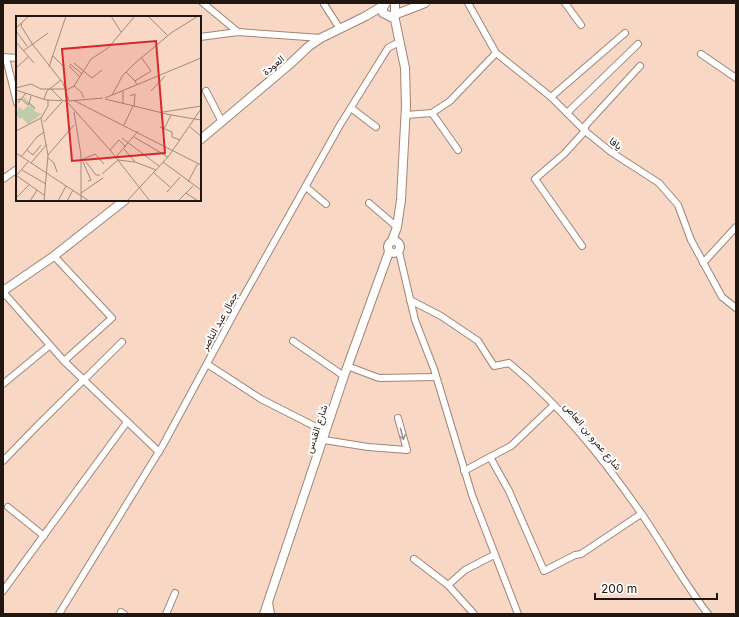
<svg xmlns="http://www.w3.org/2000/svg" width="739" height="617" font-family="Inter,Vazirmatn,sans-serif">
<rect width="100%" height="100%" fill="#f8d7c5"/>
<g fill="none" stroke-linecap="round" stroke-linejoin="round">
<!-- minor casing -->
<g stroke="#a28474" stroke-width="8">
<g id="minor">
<path d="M203,3L238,32"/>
<path d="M468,3L496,53L551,97L585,131L611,152L659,183L678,205L691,240L722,297L736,308"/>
<path d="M565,3L581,25"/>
<path d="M324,4L340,29"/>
<path d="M200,37L238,32L321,38"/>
<path d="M701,54L736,78"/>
<path d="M3,57L17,58"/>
<path d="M6,58L17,103"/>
<path d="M206,91L222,122"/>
<path d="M551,97L625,33"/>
<path d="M351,108L376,127"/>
<path d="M432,113L458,150"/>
<path d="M567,113L638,44"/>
<path d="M406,115L432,113L450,101L496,53"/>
<path d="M3,179L17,169"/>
<path d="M306,187L326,204"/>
<path d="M369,203L397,227"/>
<path d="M582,246L535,179L564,154L585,131V126L640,66"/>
<path d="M399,252L415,320L434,369L472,495L518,614"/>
<path d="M54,256L112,318L64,361"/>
<path d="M703,263L736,227"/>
<path d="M3,292L64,361L159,452"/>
<path d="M410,300L441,316L478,341L494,366L509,363C561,406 602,457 641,513C664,546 683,582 708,614"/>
<path d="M293,341L344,376"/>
<path d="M207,364L261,399L326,432"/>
<path d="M347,366L379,378L436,377"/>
<path d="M3,384L49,346"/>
<path d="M324,440L368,447L407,450L398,418"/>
<path d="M490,457L511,446L554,405"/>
<path d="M3,461L39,424L122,342"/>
<path d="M464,471L490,457L509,491L544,571L575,555L581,554L641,514"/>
<path d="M8,507L44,536"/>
<path d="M414,559L448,585L474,614"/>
<path d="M448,585L465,570L494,555"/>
<path d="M3,591L127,422"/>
<path d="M269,602L271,614"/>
<path d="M121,612L124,614"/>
<path d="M59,614L163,445L237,308L340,125L388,48L399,42"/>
<path d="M166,614L175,593"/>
</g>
</g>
<!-- major casing -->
<g stroke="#a28474" stroke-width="10">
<g id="major">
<path d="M386,3L383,7V13L391,17L395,13V3"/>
<path d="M200,140L290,64L309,46L321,38L366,16L384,5"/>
<circle cx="394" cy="247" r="6"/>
<path d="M392,241L397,227L401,200L406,106L405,68L394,15L425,3"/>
<path d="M3,291L54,256L125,200"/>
<path d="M264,614L344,376L389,252"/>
</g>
</g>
<!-- minor -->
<use href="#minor" stroke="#fff" stroke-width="6"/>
<!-- major -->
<use href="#major" stroke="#fff" stroke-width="8"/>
</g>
<!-- one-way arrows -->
<defs><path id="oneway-shaft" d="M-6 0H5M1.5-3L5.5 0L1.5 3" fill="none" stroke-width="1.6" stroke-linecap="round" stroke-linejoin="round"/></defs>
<use stroke="#9b9693" href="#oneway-shaft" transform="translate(402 434) rotate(75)"/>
<g text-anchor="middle" stroke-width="4" stroke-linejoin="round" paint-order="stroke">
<!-- street labels -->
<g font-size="10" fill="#211610" stroke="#fff">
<text transform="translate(273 65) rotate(-40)" y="4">العودة</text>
<text transform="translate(616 143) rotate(37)" y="4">يافا</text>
<text transform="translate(219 321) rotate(-61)" y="4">جمال عبد الناصر</text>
<text transform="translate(316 429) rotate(-72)" y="4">شارع القدس</text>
<text transform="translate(593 436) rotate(50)" y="4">شارع عمرو بن العاص</text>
</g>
</g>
<!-- overview -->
<g transform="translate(16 16)">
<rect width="185" height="185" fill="#f8d7c5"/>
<path d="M8,81L19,92L18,95L26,98L12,108L6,102L3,103L0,98L3,91L7,94L13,89L6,83Z" fill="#c0ccac"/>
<path fill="none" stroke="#a28a7d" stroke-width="1" d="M95,0L105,16M132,0L151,19M6,7L5,10L17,29L47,67L53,85L87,82M0,12L13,0M0,15L11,30M0,26L18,47M7,35L32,17M37,40L48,51M58,47L76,62L86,54M54,48L66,58M53,50L64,61M33,51L50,0M0,52L12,41M110,56L119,65M121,69L119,65L135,55L125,41M58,70L65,76L68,82M0,72L15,68L25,73H35L47,85M35,73H48M0,74L30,84L52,85M49,75L58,70L75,43L92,32L119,0M135,75L149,60M96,79L107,59L118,48L155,17L182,0M15,80L13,87L19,92M114,80L119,78L118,91M89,82L185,42M28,83L31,75L45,64M89,83L155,99L185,104M0,84L5,83L10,77M57,84L185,149M2,87L5,83L12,89L13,87M52,87L94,134L134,185M107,88V74M58,96L65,139V185M147,96L185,90M25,102L32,139L28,185M28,106L46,86M108,109L117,90M144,111L156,116V121L164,124M174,111L185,120M148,113L155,99M0,115L25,102L32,90V84M118,121L152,141M106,122L143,150M108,133L119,146M11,134L17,139L25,129M94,134L103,124L110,131M0,137L73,185M32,139L58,109M5,141L21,121L28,116M100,141L122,115M32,142L38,147L41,156M65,144L79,138L88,148M67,146L75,164L72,165M70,146L80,159H84M147,146L185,174M15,147L31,128M6,154L30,168M138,157L154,171M86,158L102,144L119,146L140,154M0,160L12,146M1,160L28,179M172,166L182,147M151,176L164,161M65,177L87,162M170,177L182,185M0,182L13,169M14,185L21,174M42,185L50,170M51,185L57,174M111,185L152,141L185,93M162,185L177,170"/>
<path fill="#d62828" fill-opacity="0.15" stroke="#d62828" stroke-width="2" d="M140,25L149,137L56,145L46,33Z"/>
<rect width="185" height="185" fill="none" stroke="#211610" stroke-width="2"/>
</g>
<!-- border -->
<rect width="739" height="617" fill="none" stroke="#211610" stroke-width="8"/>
<!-- scale -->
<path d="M595 593v6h122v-6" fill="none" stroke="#211610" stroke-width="2"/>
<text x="601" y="593" font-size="12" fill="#211610" stroke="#ffffff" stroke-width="3" paint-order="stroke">200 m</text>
</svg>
